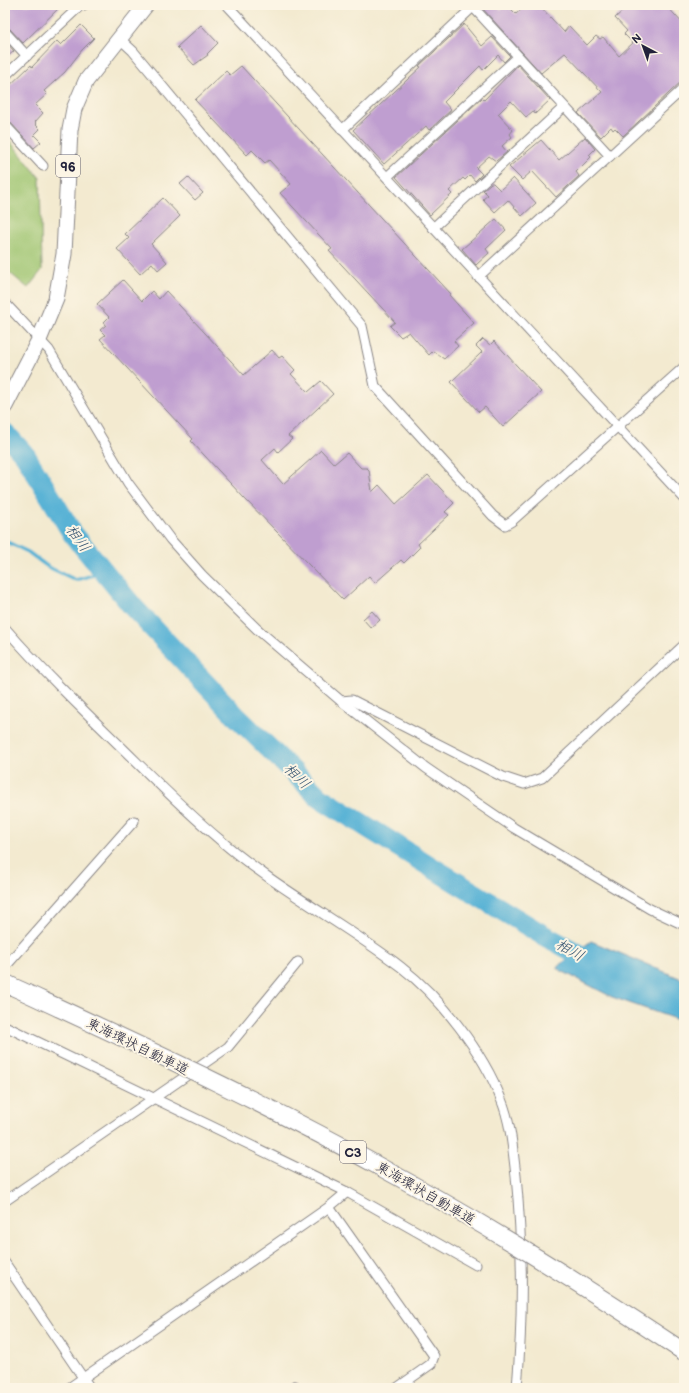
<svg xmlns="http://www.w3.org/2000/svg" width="689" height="1393" font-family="'Balsamiq Sans','Klee One',sans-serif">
<rect width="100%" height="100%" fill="#fcf5e5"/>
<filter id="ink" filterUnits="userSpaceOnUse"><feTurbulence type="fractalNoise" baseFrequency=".025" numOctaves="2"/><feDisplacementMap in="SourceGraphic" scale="8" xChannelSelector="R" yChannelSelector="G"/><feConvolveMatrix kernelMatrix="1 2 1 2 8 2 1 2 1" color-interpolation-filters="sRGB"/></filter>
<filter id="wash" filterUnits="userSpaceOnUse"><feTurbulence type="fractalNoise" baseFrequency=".012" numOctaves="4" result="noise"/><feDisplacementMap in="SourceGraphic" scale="16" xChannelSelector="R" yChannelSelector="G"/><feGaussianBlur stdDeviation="0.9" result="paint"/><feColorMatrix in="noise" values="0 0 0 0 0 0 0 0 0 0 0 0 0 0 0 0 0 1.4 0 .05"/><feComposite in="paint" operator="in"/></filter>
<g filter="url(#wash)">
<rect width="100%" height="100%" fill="#f3ead0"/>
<!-- green -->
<path fill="#9ec46f" stroke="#607355" d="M9,140L40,178L42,270L28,288L5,269V144Z"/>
<!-- water -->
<path fill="#58b2d5" stroke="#3d6a88" d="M591,941L684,980V1022L612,997L556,968Z"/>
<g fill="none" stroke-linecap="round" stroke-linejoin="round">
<!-- stream -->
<path stroke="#58b2d5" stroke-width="3.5" d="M5,541L28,552L48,567L76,580L104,572"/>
<!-- river -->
<path stroke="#58b2d5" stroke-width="21" d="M5,433L25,455L73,534L133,607L236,716L319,797L436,870L543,935L601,966"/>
</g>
<g id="blocks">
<!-- building -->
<g fill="#bf9ed0">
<path d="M9,5H62L23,43L9,28L5,26V9Z"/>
<path d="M486,5H497L501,10L507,5L516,14L526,5H539L564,32L569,26L587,45L596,36L600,39L603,37L619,56L633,43L624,34L627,31L615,18L629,5L632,8L634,5H666L684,25V79L623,136L615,128L613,130L611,127L601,137L578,113L602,92L565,53L541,73L482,8Z"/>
<path d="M464,24L482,46L492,37L510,56L504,62L498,55L483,70L480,66L444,102L451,110L429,130L426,126L384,164L353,130L421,67L419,66Z"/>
<path d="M81,25L94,38L82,50L65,72L44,91L47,94L35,105L43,113L35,122L36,123L35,124L40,129L34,135L41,142L34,148L9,121L5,119V90L31,65L32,67L57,41L61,45Z"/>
<path d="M201,25L218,43L207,54L208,55L194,65L177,47Z"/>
<path d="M7,43L14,51L5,59V44Z"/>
<path d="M518,65L550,100L535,114L533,111L526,117L511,101L498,114L513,130L510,134L512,137L502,146L507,152L496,161L489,156L476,168L482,174L475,181L470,175L465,180L463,178L449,191L452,194L430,215L396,177L482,98L484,100Z"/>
<path d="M241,66L451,294L449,295L474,323L454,341L458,346L444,359L433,351L429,355L409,332L401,337L390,326L395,322L329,251L332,249L280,193L291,184L269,160L265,163L252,150L247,155L195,100L226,71L230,75Z"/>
<path d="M585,137L595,149L589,155L591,157L576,172L579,176L556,197L532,171L522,180L509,167L541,140L559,160Z"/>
<path d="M188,177L203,193L195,200L180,184Z"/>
<path d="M513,178L536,203L522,216L508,200L495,212L483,199L488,195L483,190L491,183H493L500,190Z"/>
<path d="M163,198L180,216L151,244L167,262L158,270L152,263L140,274L117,249L129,238L125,234Z"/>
<path d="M496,219L506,230L486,249L489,253L476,265L462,249Z"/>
<path d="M123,280L142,301L152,291L159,299L166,291L244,375L272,350L279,358L282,356L295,370L291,374L308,392L321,381L333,394L288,436L292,439L278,452L275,448L262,460L283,484L321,450L334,464L347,453L361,468H367L369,470L372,492L379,485L396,504L428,475L454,503L445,512L449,515L418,544L420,547L404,563L401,560L375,583L369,576L343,600L244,498L191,441L193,439L100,339L105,335L100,330L106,325L104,322L109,317L97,304Z"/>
<path d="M483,339L490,345L494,341L541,392L503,427L485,407L479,412L451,382L482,352L476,346Z"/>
<path d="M372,611L380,620L371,628L363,619Z"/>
</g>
</g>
</g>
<g filter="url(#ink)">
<use href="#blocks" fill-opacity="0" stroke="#8a8686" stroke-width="1"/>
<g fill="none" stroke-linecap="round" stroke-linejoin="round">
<!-- street casing -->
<g stroke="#8a8686" stroke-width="11">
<g id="street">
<path d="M227,5L684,498"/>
<path d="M473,7L610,156"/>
<path d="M5,32L27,56"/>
<path d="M119,38L133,51L362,326L375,386L493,516L505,525L512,521L684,367"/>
<path d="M5,76L80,6L84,5"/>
<path d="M5,125L43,166"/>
<path d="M342,130L475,5"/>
<path d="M387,177L518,57"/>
<path d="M433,228L564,107"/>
<path d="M478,277L684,88"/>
<path d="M5,303L49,350L128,483L170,539L202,575L257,629L341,701L426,768L514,828L650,909L684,925"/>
<path d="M5,628C40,668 77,704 115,741C149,774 183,809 219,839C275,888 342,922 401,967C441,998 483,1052 501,1099C511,1123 513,1151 516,1176C523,1247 523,1318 517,1388"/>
<path d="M341,701L352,700L503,777L524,784L542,778L684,645"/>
<path d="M5,967L134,821"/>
<path d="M5,1026L347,1192L476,1265"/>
<path d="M5,1201L228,1047L298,962"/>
<path d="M329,1207L434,1356L431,1364L397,1388"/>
<path d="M5,1263L90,1388"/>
<path d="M69,1388L329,1207L347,1192"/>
<path d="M292,1388L295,1386L297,1388"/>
</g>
</g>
<!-- primary casing -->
<g stroke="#8a8686" stroke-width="17">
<path id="primary" d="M5,406L39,340L56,299L64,254L70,130L74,109L86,81L146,5"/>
</g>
<!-- street -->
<use href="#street" stroke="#fff" stroke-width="9"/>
<!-- primary -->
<use href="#primary" stroke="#fff" stroke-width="15"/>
<!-- highway-bridge casing -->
<g stroke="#8a8686" stroke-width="19" stroke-linecap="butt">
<path id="highway-bridge" d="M5,983C132,1042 260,1100 382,1168C486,1224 586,1287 684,1352"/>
</g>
<!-- highway-bridge -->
<use href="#highway-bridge" stroke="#fff" stroke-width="17"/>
</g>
</g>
<g text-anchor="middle" stroke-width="4" stroke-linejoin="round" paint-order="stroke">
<!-- shield labels -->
<g fill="#fcf5e5" stroke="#63616e" stroke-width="1">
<rect x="56" y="155" width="24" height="22" rx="3"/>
<rect x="340" y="1141" width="26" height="22" rx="3"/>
</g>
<g font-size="13" font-weight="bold" fill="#22223b">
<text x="68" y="171">96</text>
<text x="353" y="1157">C3</text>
</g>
<!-- street labels -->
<g font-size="14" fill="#22223b" stroke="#fcf5e5">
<text transform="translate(138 1046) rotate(26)" y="5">東海環状自動車道</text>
<text transform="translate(426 1193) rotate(30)" y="5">東海環状自動車道</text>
</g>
<!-- water labels -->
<g font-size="15" font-style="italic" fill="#355471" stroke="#fcf5e5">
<text transform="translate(78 538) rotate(54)" y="5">相川</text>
<text transform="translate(297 776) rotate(44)" y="5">相川</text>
<text transform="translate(570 950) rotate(29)" y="5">相川</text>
</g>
</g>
<!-- margin -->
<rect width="689" height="1393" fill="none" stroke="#fcf5e5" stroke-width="20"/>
<!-- north arrow -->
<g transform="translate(643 46) rotate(319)" stroke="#fcf5e5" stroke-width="3" paint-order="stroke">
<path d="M0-3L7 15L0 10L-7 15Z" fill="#22223b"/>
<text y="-6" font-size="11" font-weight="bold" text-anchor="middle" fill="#22223b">N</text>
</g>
</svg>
